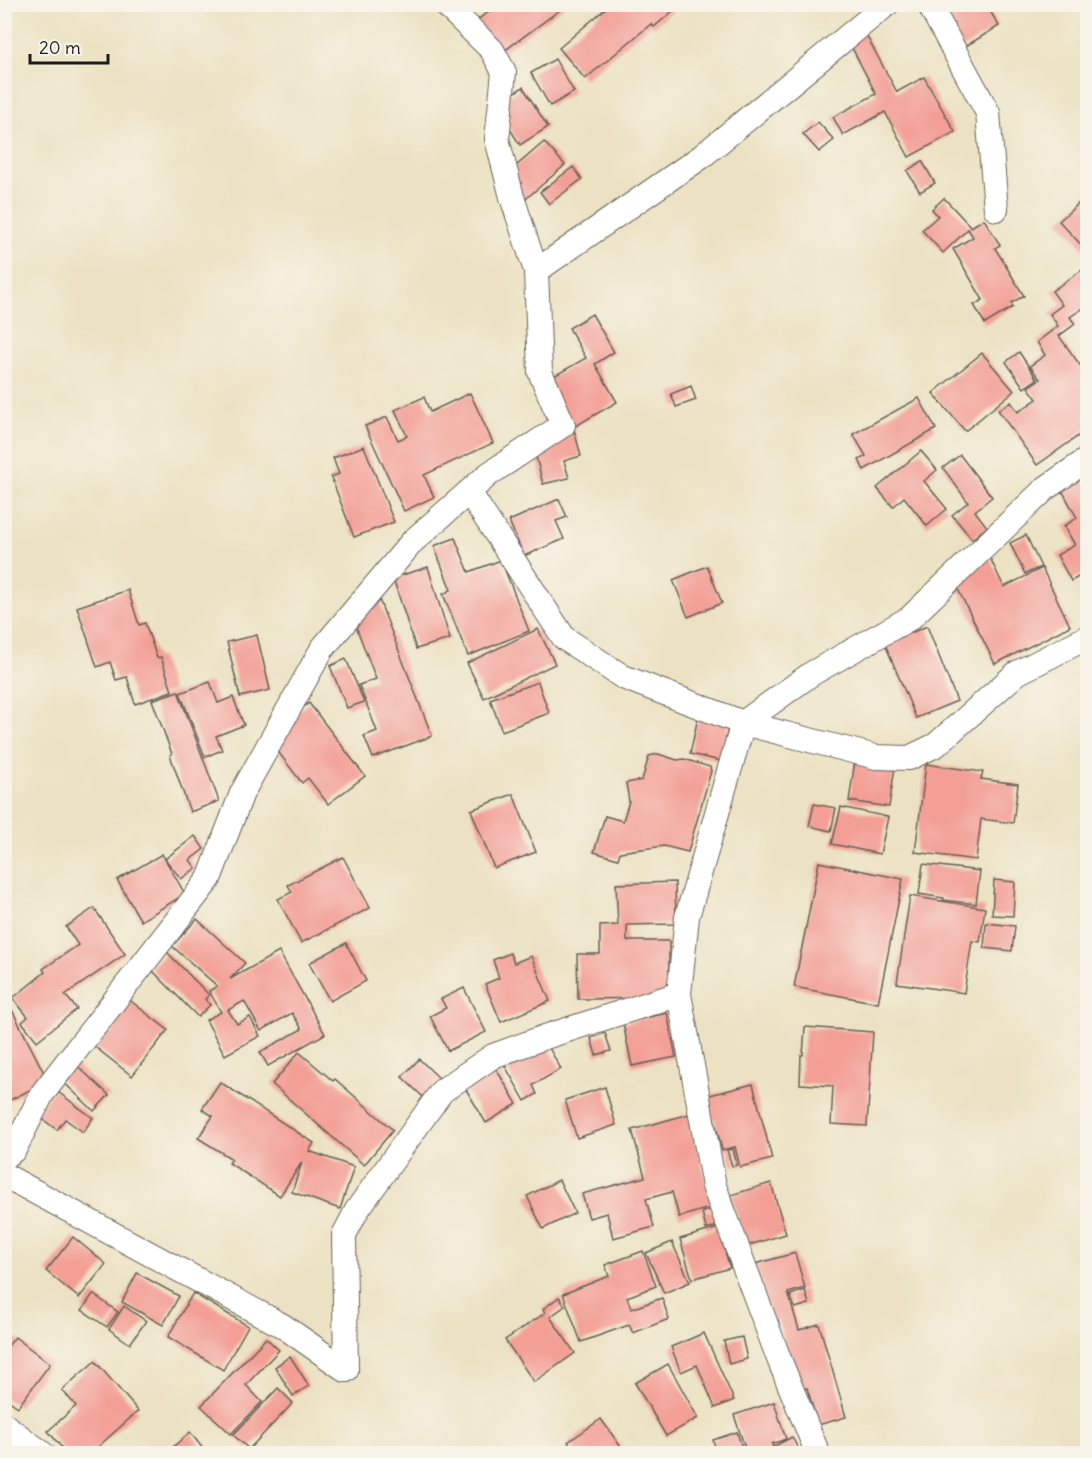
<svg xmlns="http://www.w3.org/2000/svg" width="1092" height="1458" font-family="Delius,sans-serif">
<rect width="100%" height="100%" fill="#f7f3e8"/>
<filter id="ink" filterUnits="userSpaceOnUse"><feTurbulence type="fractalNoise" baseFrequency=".0167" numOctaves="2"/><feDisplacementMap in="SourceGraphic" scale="12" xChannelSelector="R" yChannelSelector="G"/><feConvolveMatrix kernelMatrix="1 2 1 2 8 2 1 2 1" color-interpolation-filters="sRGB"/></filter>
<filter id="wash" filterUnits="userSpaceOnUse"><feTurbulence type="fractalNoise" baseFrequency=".008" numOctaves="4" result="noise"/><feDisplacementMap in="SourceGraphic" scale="24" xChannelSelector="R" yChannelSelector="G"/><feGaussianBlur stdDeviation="1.35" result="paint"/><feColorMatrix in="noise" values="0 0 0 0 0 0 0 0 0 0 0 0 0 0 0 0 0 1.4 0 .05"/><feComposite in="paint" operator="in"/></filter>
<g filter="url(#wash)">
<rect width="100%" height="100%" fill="#ece2c3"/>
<g id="blocks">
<!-- building -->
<g fill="#f39f95">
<path d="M499,4H568L500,54L476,21Z"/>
<path d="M611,4H681L654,27L651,24L585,79L559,48Z"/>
<path d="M926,4H986L999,26L961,49Z"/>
<path d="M865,33L897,92L924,77L955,132L909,157L885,112L843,135L833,117L876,94L849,42Z"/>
<path d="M555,59L574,92L550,106L531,73Z"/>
<path d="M523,87L548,127L520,145L495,105Z"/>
<path d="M818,122L834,140L819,152L803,134Z"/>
<path d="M544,142L565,165L521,203L501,179Z"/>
<path d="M922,161L935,183L920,192L907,171Z"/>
<path d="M573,167L582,179L549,204L540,192Z"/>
<path d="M1088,195V252L1059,221Z"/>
<path d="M944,198L971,227L984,219L1000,245L995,248L1024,296L1011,303L1013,307L985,324L974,305L983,300L953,249L973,237L968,229L943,253L922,230L938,216L932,209Z"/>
<path d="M1088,266V305L1070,317L1075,324L1059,336L1088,376V429L1037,465L998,410L1011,402L1018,412L1037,399L1028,387L1040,379L1030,366L1045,355L1037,342L1058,326L1050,314L1062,305L1052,291Z"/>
<path d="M592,314L614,352L595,364L617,402L574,427L547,380L586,358L569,328Z"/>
<path d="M1019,352L1037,379L1024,388L1006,362Z"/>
<path d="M982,353L1014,391L965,431L933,393Z"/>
<path d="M691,386L696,400L676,407L671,394Z"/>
<path d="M470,393L493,443L424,475L434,497L404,511L365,426L387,417L398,440L407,436L395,410L424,397L430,412Z"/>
<path d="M919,398L936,429L864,470L859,460L866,456L853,434Z"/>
<path d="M573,426L581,456L564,461L569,478L543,484L531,437Z"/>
<path d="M364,446L394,522L354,537L331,477L339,474L333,458Z"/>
<path d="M921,451L937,470L924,481L947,509L927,526L904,497L893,507L877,488Z"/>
<path d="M960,455L992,497L975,511L987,527L972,539L952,515L968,502L943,468Z"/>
<path d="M1077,468L1088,488V586L1082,575L1071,581L1057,555L1075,545L1064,526L1077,518L1056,479Z"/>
<path d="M559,499L567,517L556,521L564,539L524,556L509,521Z"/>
<path d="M1026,535L1041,567L1025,574L1010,543Z"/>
<path d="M455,538L469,572L501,560L529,631L468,656L443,594L451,590L434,546Z"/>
<path d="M990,558L1004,587L1042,568L1070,626L995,664L952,577Z"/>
<path d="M707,566L722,603L688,617L673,580Z"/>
<path d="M428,567L450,639L416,649L393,578Z"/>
<path d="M128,590L139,625L145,623L157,658L161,657L172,691L135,704L127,677L116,680L110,662L97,667L77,607Z"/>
<path d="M378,597L432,736L373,758L364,736L377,731L359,685L376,679L349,608Z"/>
<path d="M927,626L957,701L916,718L885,644Z"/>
<path d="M538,629L555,664L484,698L467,663Z"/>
<path d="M257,635L270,690L240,697L227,642Z"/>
<path d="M346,659L364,702L347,708L330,666Z"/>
<path d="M210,682L218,703L233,697L244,725L216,736L222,750L205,757L180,693Z"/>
<path d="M538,682L549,713L502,731L490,699Z"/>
<path d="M178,691L219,801L190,812L170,755L172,754L152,700Z"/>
<path d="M309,703L365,776L328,804L308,778L302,783L266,736Z"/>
<path d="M699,713L730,719L721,761L690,754Z"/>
<path d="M658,754L677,760L684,759L710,767L711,771L688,852L664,846L620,852L618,859L594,852L605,816L623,821L629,801L626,783L642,780L649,756Z"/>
<path d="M855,761L895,767L889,807L849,801Z"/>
<path d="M926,764L983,772L981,779L1018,784L1013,823L981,819L976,860L915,852Z"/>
<path d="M513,794L536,852L494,868L471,810Z"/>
<path d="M814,804L836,808L831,831L809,826Z"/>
<path d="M841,807L888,817L880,854L832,844Z"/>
<path d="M195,836L204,849L190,860L196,868L181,879L165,859Z"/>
<path d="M162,854L185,894L141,921L117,880Z"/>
<path d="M343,857L370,908L301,943L278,899L292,892L288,885Z"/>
<path d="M819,862L903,879L878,1003L794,987Z"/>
<path d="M923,864L980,871L976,904L943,900L944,898L919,894Z"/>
<path d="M994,880L1015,882L1013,916L992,915Z"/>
<path d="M675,882L676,924L627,925V941H669V998L578,999L577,954H600V926L618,925L616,884Z"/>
<path d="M910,896L985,908L980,942L972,941L964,993L897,983Z"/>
<path d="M94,908L125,954L65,995L77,1009L37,1041L22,1022L28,1017L13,998L45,972L43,969L78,945L66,927Z"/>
<path d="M197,919L245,963L230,979L279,952L325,1034L268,1066L260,1052L302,1029L292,1013L261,1031L244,1001L228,1010L237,1024L250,1017L260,1036L225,1055L206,1020L221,1012L209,991L217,986L172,946Z"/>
<path d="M986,923L1015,926L1012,951L984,948Z"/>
<path d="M346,943L366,981L330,1001L309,963Z"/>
<path d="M167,952L209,995L205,999L210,1005L198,1017L150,968Z"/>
<path d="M510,953L514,963L531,956L550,1001L501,1022L485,984L499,978L493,960Z"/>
<path d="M464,988L486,1032L448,1051L430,1016L446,1008L441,999Z"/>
<path d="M118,991L168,1030L132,1076L90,1043Z"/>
<path d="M7,1000L48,1081L4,1103V1001Z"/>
<path d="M667,1013L676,1057L632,1066L623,1023Z"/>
<path d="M805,1027L873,1032L867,1126L831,1124L833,1086L800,1084L801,1055H803Z"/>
<path d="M605,1033L611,1051L596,1055L591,1038Z"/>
<path d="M541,1034L561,1069L533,1085L537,1094L525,1101L500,1057Z"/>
<path d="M299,1052L333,1081L335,1079L393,1130L364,1165L272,1084Z"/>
<path d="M419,1059L440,1079L423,1097L402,1077Z"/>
<path d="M71,1060L109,1095L94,1111L57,1076Z"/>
<path d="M492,1062L517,1104L486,1123L461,1081Z"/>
<path d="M220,1082L314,1143L309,1151L354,1167L340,1209L292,1192L302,1162L280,1196L229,1163L232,1159L198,1138L213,1116L202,1109Z"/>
<path d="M753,1084L772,1159L740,1167L735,1147L722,1150L714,1118L712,1119L706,1096Z"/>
<path d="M605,1087L616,1125L577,1138L565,1100Z"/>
<path d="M54,1089L93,1118L83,1132L65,1119L57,1130L36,1114Z"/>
<path d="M689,1114L713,1207L679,1217L672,1192L646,1199L654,1227L613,1238L607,1213L589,1218L582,1194L645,1177L632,1130Z"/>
<path d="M733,1149L737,1165L732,1166L727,1150Z"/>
<path d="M559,1180L575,1213L543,1229L527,1196Z"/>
<path d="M771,1183L786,1234L746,1246L731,1195Z"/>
<path d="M731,1205L735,1222L706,1229L702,1212Z"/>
<path d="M718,1228L730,1268L692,1279L680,1239Z"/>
<path d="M73,1237L106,1264L79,1298L46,1271Z"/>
<path d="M672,1242L690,1282L664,1293L646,1253Z"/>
<path d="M643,1251L656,1286L627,1297L631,1309L662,1298L669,1319L633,1333L629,1325L581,1342L563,1294L609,1276L605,1265Z"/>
<path d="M795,1253L805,1288L788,1293L799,1330L819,1324L846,1417L818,1425L807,1388L791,1392L784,1342L778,1320L772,1321L755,1264Z"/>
<path d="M137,1273L179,1296L163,1325L122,1302Z"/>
<path d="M805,1290L809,1304L795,1308L790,1295Z"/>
<path d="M193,1293L248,1326L223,1370L168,1337Z"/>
<path d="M93,1294L118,1312L107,1327L82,1310Z"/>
<path d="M559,1297L565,1306L550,1317L575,1353L534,1382L505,1340L545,1313L543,1309Z"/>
<path d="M124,1306L146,1321L130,1344L109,1329Z"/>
<path d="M704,1333L734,1400L715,1408L697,1365L681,1372L671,1347Z"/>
<path d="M15,1337L50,1364L18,1407L4,1397V1351Z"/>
<path d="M742,1337L747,1359L729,1364L724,1341Z"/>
<path d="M266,1338L279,1350L246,1385L262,1402L231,1434L201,1406Z"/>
<path d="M290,1356L309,1386L293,1396L275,1367Z"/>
<path d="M95,1361L138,1411L90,1454H67L48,1431L76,1406L62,1390Z"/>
<path d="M668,1364L698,1418L666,1436L635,1383Z"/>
<path d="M278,1388L293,1403L249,1449L233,1435Z"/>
<path d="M774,1402L786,1439L772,1444L773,1447L792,1437L801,1454H776L774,1450L775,1454H747L734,1415Z"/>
<path d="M601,1419L626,1454H576L568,1442Z"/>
<path d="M190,1432L207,1454H165Z"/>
<path d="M737,1432L744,1454H717L713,1440Z"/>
<path d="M4,1438L25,1454H4Z"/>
</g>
</g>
</g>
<g filter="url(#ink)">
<use href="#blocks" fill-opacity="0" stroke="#656156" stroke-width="1.5"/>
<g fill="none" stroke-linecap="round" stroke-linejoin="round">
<!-- street casing -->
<g stroke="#656156" stroke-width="26">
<g id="street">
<path d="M929,4L988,113L996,209"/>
<path d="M536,271L701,157L887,4"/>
<path d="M469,492L564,638L623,677L743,723L687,917L679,994L714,1186L779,1359L818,1454"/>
<path d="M743,723L811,674L910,618L1046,488L1088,459"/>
<path d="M743,723L876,757L909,758L936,745L1017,673L1088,637"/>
<path d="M4,1157L14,1150L42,1094L209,879L242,793L322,649L413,541L489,474L563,425L540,372L536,271L512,197L497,139L504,72L492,50L445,4"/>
<path d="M4,1175L283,1326L346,1370"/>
<path d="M346,1370L344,1235L357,1210L442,1091L493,1056L545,1037L679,994"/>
<path d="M4,1425L43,1454"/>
</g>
</g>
<!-- street -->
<use href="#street" stroke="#fff" stroke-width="24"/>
</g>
</g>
<!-- margin -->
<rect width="1092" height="1458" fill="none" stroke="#f7f3e8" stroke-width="24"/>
<!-- scale -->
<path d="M30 54v9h78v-9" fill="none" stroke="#1c1c1c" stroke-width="3"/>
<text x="39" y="54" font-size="18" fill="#1c1c1c" stroke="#f7f3e8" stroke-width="4.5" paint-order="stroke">20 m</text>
</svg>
